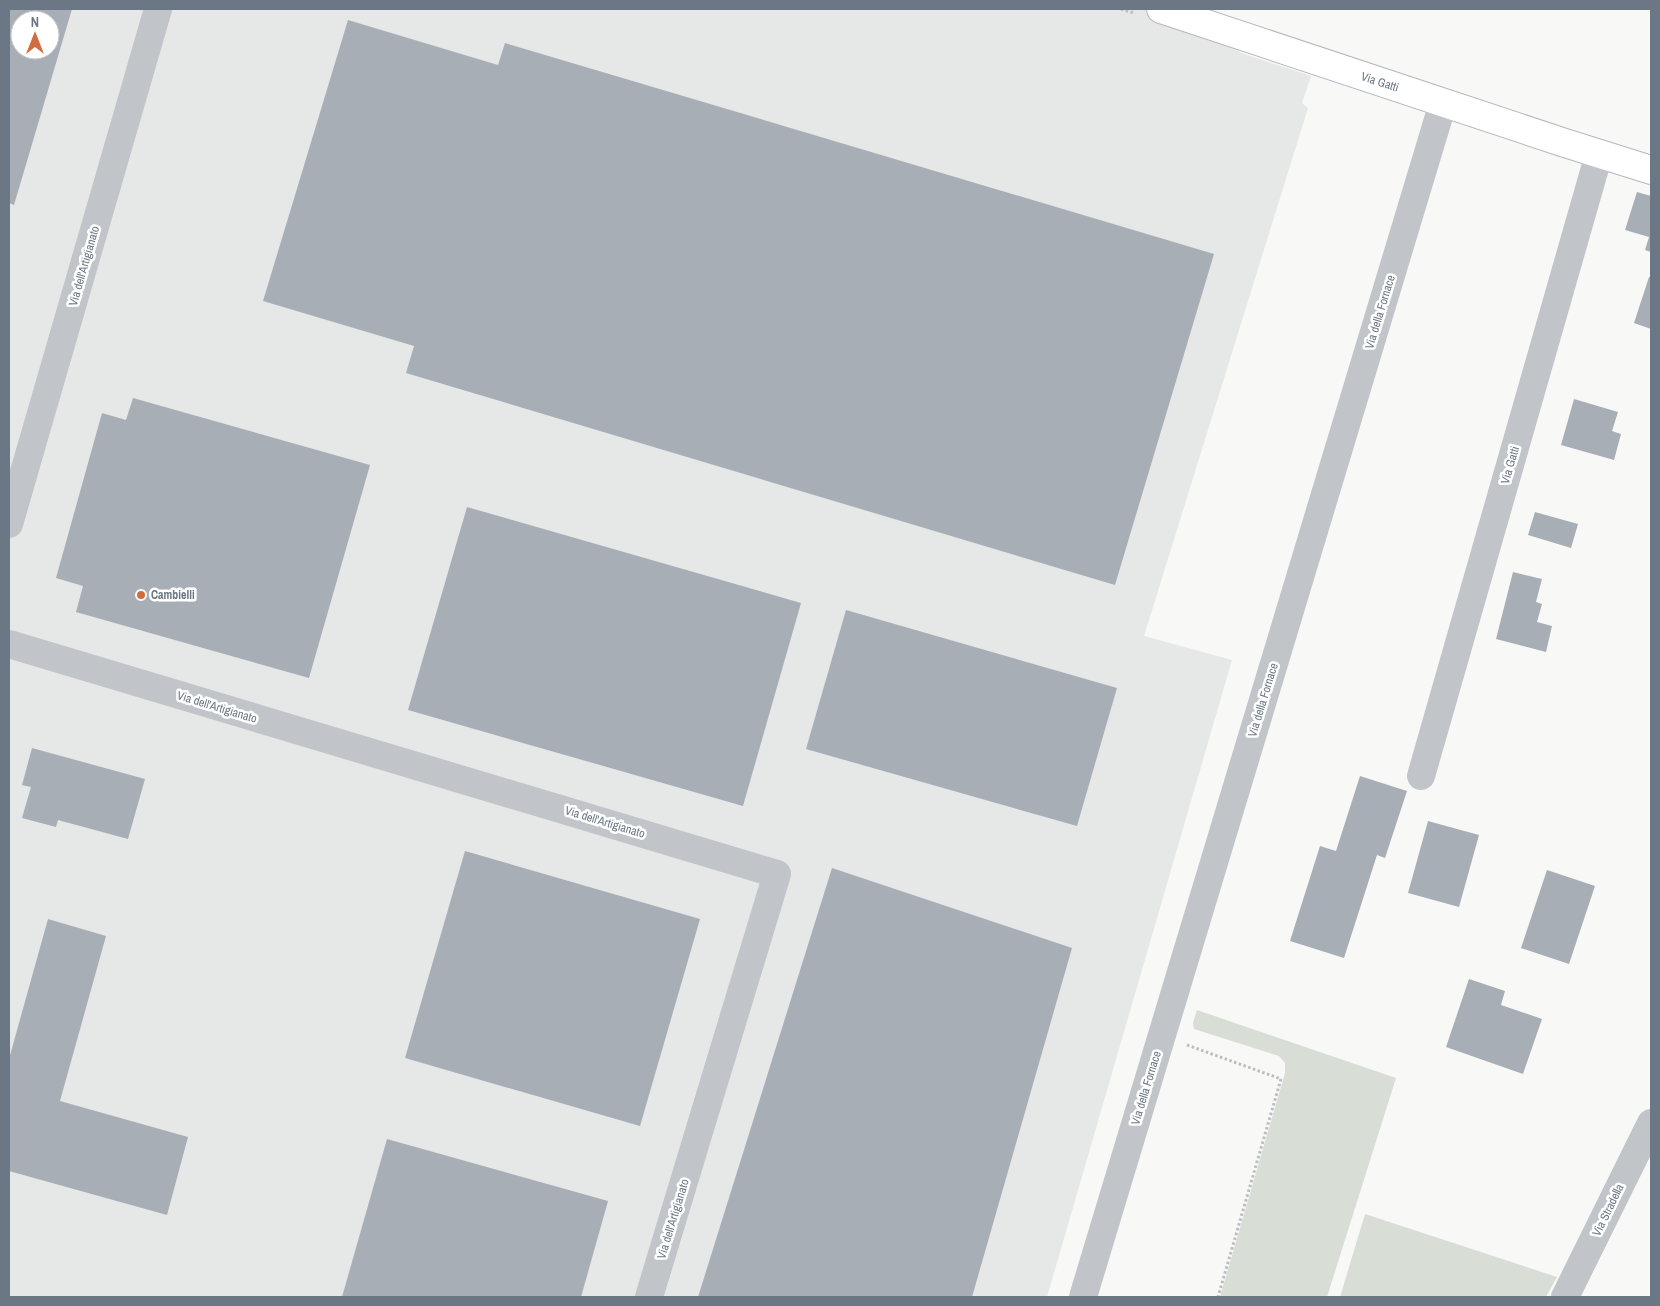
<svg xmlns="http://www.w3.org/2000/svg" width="1660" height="1306" font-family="'Archivo Narrow',sans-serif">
<rect width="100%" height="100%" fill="#f8f8f7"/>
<!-- built -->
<path fill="#e6e7e7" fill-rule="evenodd" d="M9,9H1161L1205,24L1241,53L1311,76L1302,103L1308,108L1144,636L1232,660L1047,1297H9ZM20,20H50V50H20Z"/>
<!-- green -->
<g fill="#d8ddd6">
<path d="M1197,1010L1396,1078L1327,1297H1220L1285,1073V1063L1279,1056L1194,1029L1193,1023Z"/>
<path d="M1365,1214L1557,1277L1546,1297H1340Z"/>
</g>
<!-- building -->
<g fill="#a8aeb5" fill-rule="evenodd">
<path d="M9,9H72L14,205L9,203ZM20,20H50V50H20Z"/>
<path d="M348,20L498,65L505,43L1214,254L1115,585L406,373L414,346L263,301Z"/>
<path d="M1637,192L1651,196V252L1645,250L1649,237L1625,230Z"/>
<path d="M1649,277H1651V329L1634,323Z"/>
<path d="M133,398L370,465L309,678L76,612L83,586L56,578L102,413L126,420Z"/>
<path d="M1574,399L1618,412L1612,431L1621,434L1614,460L1561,445Z"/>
<path d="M467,507L801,603L743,806L408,710Z"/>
<path d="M1535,512L1578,524L1571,548L1528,535Z"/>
<path d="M1513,572L1542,579L1536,602L1542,604L1537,622L1552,626L1546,652L1496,639Z"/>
<path d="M846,610L1117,688L1077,826L806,749Z"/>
<path d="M32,748L145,779L128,839L58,820L56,827L22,818L31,787L22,785Z"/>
<path d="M1360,776L1407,791L1385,858L1377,855L1344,958L1290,941L1320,846L1336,851Z"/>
<path d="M1428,821L1479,835L1459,907L1408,893Z"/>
<path d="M465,851L700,919L640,1126L405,1058Z"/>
<path d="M832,868L1072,948L972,1297H698Z"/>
<path d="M1547,870L1595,886L1569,964L1521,948Z"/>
<path d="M48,919L106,936L60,1101L188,1137L167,1215L9,1171V1059Z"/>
<path d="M1469,979L1505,991L1501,1005L1542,1019L1523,1074L1446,1047Z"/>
<path d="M387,1139L608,1201L581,1297H342Z"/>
</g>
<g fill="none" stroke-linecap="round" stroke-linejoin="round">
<!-- secondary casing -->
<g stroke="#b3b8bc" stroke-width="30">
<path id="secondary" d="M1161,9L1565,143L1651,170"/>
</g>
<!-- path -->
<g stroke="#bbbdc0" stroke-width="3" stroke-dasharray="2.5 2.5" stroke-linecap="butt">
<path d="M1121,9L1134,13"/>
<path d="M1187,1045L1281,1079L1218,1297"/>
</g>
<!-- street -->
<g stroke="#c1c4c8" stroke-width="28">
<path d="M9,524L158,9"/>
<path d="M9,644L777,874L649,1297"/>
<path d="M1421,776L1599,154"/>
<path d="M1083,1297L1443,103"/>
<path d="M1565,1297L1651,1123"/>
</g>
<!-- secondary -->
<use href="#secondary" stroke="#fff" stroke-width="28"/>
</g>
<!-- markers -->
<circle fill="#d06c3f" stroke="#fff" stroke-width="2" cx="141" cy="595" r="5"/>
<g text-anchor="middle" stroke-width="5" stroke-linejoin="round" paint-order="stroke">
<!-- street labels -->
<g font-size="12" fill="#6b7784" stroke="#fff">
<text transform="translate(1380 82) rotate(18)" y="4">Via Gatti</text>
<text transform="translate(84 266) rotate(-74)" y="4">Via dell'Artigianato</text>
<text transform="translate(1380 312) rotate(-73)" y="4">Via della Fornace</text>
<text transform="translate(1510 465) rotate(-74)" y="4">Via Gatti</text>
<text transform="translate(1263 700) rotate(-73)" y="4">Via della Fornace</text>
<text transform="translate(217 707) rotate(17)" y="4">Via dell'Artigianato</text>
<text transform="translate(605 822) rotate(17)" y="4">Via dell'Artigianato</text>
<text transform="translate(1146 1088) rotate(-73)" y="4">Via della Fornace</text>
<text transform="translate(1608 1210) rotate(-64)" y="4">Via Stradella</text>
<text transform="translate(673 1219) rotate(-73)" y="4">Via dell'Artigianato</text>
</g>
<!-- poi labels -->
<g font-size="12" font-weight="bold" fill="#6b7784" stroke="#fff" text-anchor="start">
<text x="151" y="599">Cambielli</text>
</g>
</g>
<!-- border -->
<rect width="1660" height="1306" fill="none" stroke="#6b7784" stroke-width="20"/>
<!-- north arrow -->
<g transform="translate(35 35)"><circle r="24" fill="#ffffff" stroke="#c4c9ce"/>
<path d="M0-4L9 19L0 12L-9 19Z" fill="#d06c3f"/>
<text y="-8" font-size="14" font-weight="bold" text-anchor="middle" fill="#6b7784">N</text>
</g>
</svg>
